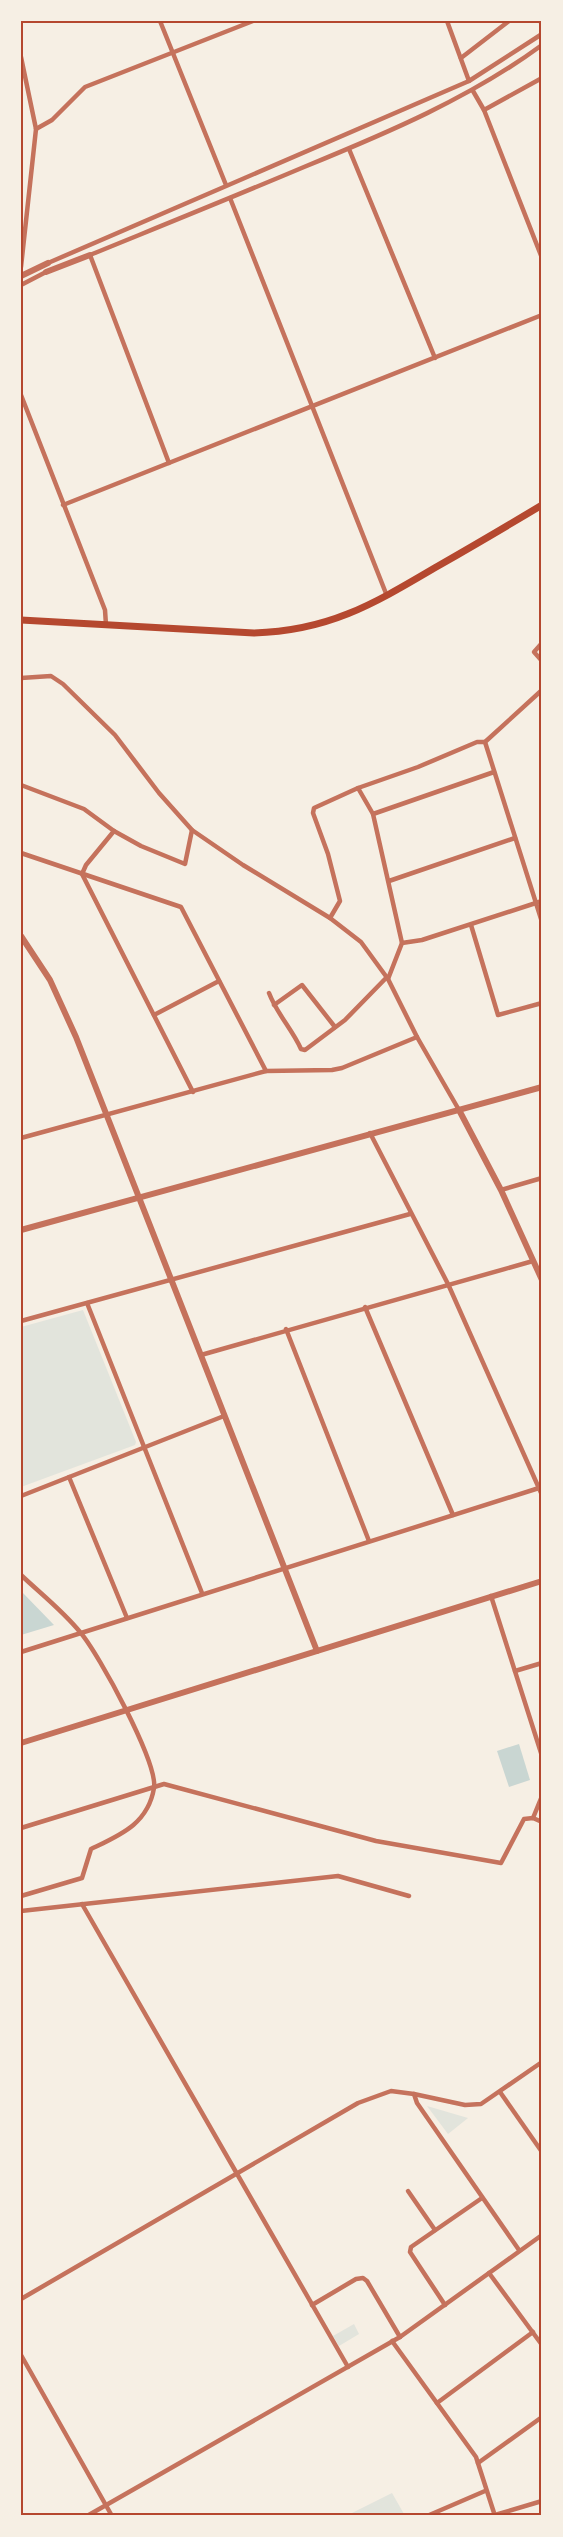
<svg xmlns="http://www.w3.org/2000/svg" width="563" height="2537" font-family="'Zilla Slab',serif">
<rect width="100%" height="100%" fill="#f6efe4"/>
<!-- green -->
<g fill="#e2e4dc">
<path d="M83,1310L136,1442L135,1445L21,1487V1327Z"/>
<path d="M427,2106L468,2118L448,2134Z"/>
<path d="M354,2324L359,2334L339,2346L333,2336Z"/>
<path d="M392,2493L404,2514L346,2516Z"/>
</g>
<!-- water -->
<g fill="#c9d6d2">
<path d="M21,1591L54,1625L21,1635Z"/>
<path d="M519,1744L530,1780L509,1787L497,1751Z"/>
</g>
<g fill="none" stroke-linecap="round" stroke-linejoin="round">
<!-- minor -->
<g stroke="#c5725c" stroke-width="4.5">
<path d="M160,21L226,185"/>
<path d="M447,21L469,81"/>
<path d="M540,21L542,24"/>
<path d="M21,57L36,129L21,267"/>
<path d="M461,58L509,21"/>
<path d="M473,91L484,110L542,258"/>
<path d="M484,110L542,78"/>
<path d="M36,129L52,120L85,87L253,21"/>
<path d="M349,149L435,358"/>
<path d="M230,198L387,596"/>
<path d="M48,263L469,81L542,34"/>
<path d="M21,285L46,272"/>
<path d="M21,395L105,610L106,625"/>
<path d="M169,463L90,255C161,226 233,197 304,167C387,133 470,98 542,45"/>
<path d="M63,505L542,315"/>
<path d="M542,643L534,652L542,661"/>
<path d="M21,678L51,676L63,684L115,735L159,793L192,830L243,865L330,918L361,942L388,979L417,1037L459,1110"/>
<path d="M542,690L485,742L542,922"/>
<path d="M21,785L84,809L114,831L141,846L185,864L192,830"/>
<path d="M358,788L418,767L477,742H485"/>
<path d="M373,814L494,772"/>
<path d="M114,831L86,865L82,874L193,1092"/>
<path d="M21,853L181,907L266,1071"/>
<path d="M389,881L515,838"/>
<path d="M330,918L340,901L328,854L313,813L314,808L358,788L373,814L402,943L388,979"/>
<path d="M471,925L498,1015L542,1003"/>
<path d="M402,943L422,940L542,901"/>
<path d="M269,993C277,1014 292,1029 301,1049L305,1050L345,1020L387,977"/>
<path d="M274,1005L302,985L335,1027"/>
<path d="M154,1015L219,981"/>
<path d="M370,1133L448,1284L542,1495"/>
<path d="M21,1138L266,1071L332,1070L342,1068L417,1037"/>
<path d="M501,1190L542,1178"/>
<path d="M87,1303L202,1593"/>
<path d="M365,1307L453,1515"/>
<path d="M21,1321L410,1214"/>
<path d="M286,1329L369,1541"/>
<path d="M201,1355L533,1261"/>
<path d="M69,1477L127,1618"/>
<path d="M21,1496L224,1416"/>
<path d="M21,1575C40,1593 63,1611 80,1632C99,1654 158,1763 154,1788C148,1824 120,1835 91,1849L82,1878L21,1896"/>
<path d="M491,1596L542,1756"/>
<path d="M21,1652L539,1488"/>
<path d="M515,1671L542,1663"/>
<path d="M533,1818L542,1796"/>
<path d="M21,1828L164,1784L376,1841L501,1863L524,1819L533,1818L542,1822"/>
<path d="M82,1904L348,2367"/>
<path d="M21,1911L338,1876L409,1896"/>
<path d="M500,2092L542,2152"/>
<path d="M414,2094L417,2103L519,2250"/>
<path d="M408,2191L435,2230"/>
<path d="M489,2273L542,2345"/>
<path d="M21,2299L358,2103L391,2091L414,2094L465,2105L481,2104L542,2062"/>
<path d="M312,2305L356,2279L363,2278L367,2281L400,2337"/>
<path d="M445,2305L410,2252L411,2247L482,2198"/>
<path d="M392,2341L476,2457L495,2516"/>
<path d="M21,2355L112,2516"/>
<path d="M437,2403L533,2332"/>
<path d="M478,2463L542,2417"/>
<path d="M495,2515L542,2501"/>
<path d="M87,2516L400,2337L542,2235"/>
<path d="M427,2516L485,2491"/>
</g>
<!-- tertiary -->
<g stroke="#c5725c" stroke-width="6">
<path d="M46,272L90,255"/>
<path d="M21,276L48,263"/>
<path d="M21,936L50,980L76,1037L317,1651"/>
<path d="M459,1110L501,1190L542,1280"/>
<path d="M21,1230L542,1087"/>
<path d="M21,1743L542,1581"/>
</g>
<!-- secondary -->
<path stroke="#b5482f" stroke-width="7" d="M21,620L254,633C330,631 375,603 438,566C473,546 507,526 542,505"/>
</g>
<!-- border -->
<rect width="563" height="2537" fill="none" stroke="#f6efe4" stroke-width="45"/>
<rect x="22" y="22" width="518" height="2492" fill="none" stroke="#b5482f" stroke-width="2"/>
</svg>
